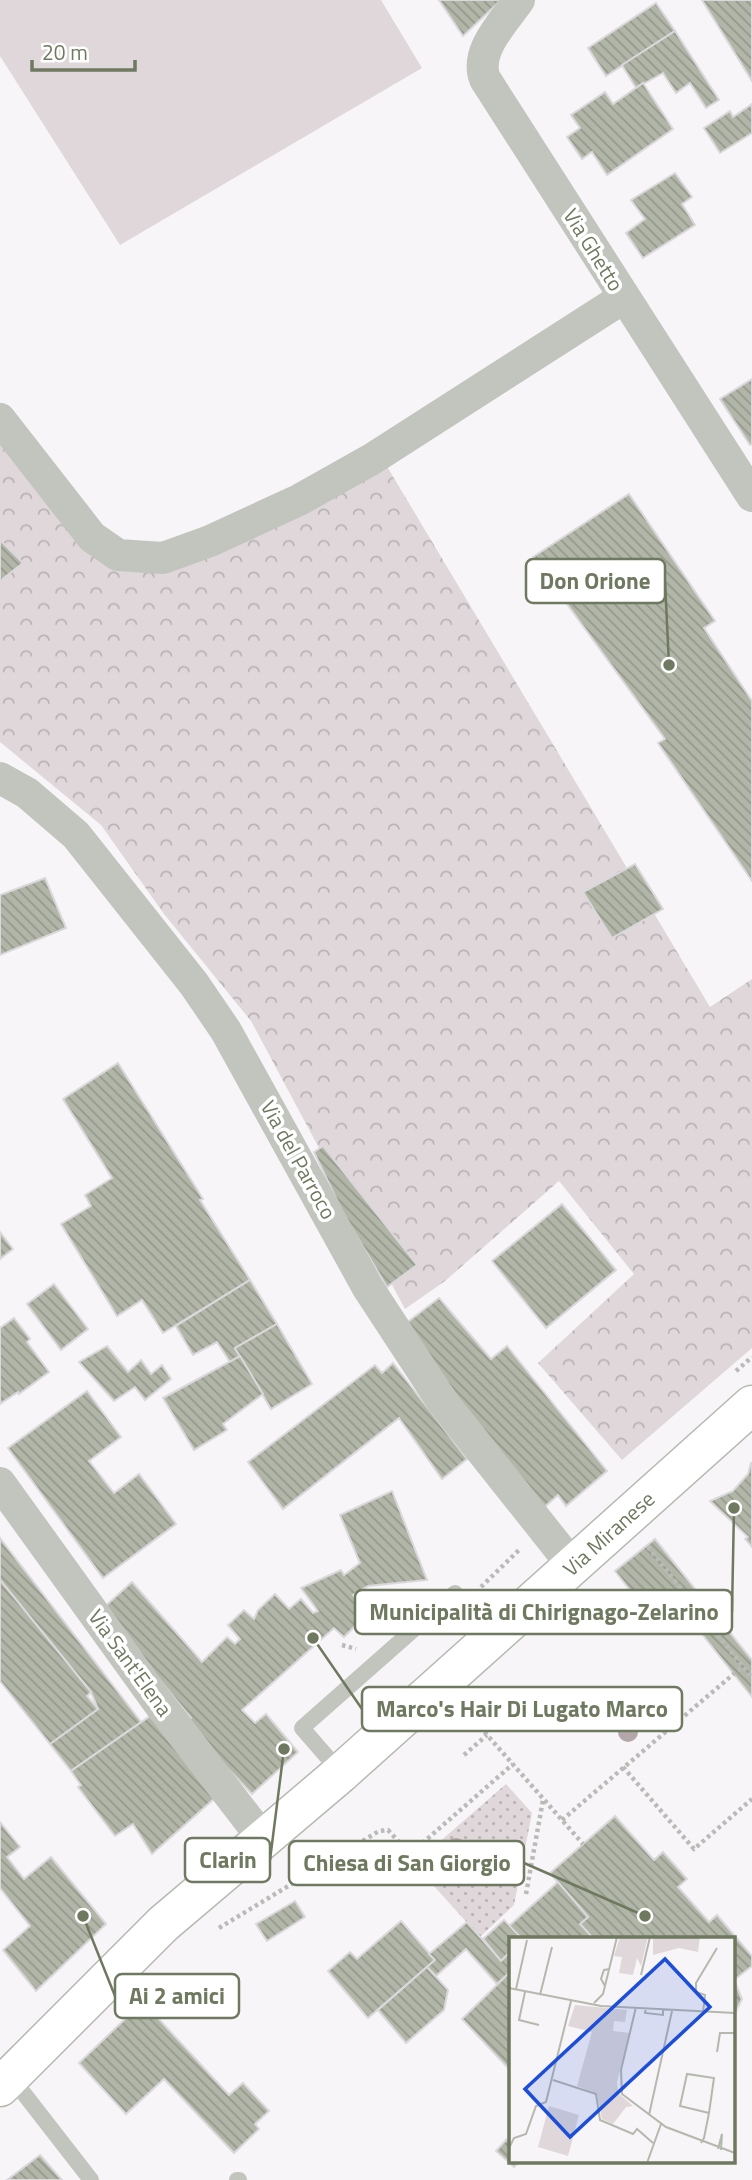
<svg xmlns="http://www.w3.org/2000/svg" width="752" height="2180" font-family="'Titillium Web',sans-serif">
<defs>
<pattern id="grass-dots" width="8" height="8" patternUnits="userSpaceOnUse" patternTransform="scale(1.75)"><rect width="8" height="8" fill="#dfd7da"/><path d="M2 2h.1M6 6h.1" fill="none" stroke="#b9b3b4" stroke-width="1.8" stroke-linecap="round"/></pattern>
<pattern id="forest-crowns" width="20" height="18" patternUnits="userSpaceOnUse" patternTransform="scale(1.75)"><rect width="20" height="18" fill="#dfd7da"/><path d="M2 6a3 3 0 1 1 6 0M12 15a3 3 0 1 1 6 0" fill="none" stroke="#b9b3b4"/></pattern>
<pattern id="building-back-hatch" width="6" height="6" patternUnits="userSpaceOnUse" patternTransform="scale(1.75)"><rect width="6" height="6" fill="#b1b6a8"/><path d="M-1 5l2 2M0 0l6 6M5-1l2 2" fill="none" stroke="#94998c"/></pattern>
</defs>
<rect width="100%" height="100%" fill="#f8f5f8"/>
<!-- grass -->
<path fill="url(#grass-dots)" d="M506,1784L532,1813L514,1905L480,1937L414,1864Z"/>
<!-- forest -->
<path fill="url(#forest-crowns)" d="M0,435L122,565L376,448L710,1007L752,979V1348L622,1460L538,1363L634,1274L559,1181L445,1281L405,1309L251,1021L164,914L101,825L0,742Z"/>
<!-- pitch -->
<path fill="#dfd7da" d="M0,0H381L422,68L120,245L0,56Z"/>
<!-- building -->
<g fill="url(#building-back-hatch)" stroke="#dad8da" stroke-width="2">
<path d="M439,0H501L463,36Z"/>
<path d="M702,0H752V81Z"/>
<path d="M656,3L675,31L606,76L588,48Z"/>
<path d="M675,31L719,100L706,108L690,83L676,93L663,73L636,88L622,65Z"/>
<path d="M643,83L673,129L607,175L592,152L582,159L567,137L580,128L571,115L605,92L613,104Z"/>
<path d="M752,104V133L720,153L704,128L730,111L733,117Z"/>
<path d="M675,173L692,197L682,204L695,225L643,258L626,233L645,219L631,200Z"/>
<path d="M752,379V444L750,445L720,399Z"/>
<path d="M629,494L715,621L704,628L752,701V881L658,743L665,739L533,557Z"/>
<path d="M0,540L23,563L0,581Z"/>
<path d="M635,864L663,909L612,938L583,892Z"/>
<path d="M45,878L66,928L0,955V895Z"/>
<path d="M118,1063L203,1199L200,1200L250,1280L163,1333L142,1300L117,1316L61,1224L91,1206L85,1195L112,1178L63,1099Z"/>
<path d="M323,1146L417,1265L387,1287L343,1213L314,1152Z"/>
<path d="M562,1204L616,1270L546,1328L492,1261Z"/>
<path d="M0,1232L13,1249L0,1259Z"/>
<path d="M250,1280L277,1324L235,1348L240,1356L230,1362L217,1342L193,1355L176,1326Z"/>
<path d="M54,1284L88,1329L61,1350L27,1304Z"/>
<path d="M439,1298L491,1359L507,1346L607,1471L566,1506L558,1495L540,1511L405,1324Z"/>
<path d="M14,1318L30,1339L27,1342L49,1372L19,1394L18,1392L0,1404V1328Z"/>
<path d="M277,1324L312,1384L271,1409L235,1348Z"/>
<path d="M107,1346L128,1372L141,1360L151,1374L162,1365L171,1379L145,1400L135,1387L114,1401L79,1362Z"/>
<path d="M240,1356L263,1394L223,1424L227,1430L194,1450L163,1398Z"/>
<path d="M393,1363L467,1459L442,1479L399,1418L283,1509L248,1462L375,1365L382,1373Z"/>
<path d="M87,1391L121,1437L89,1461L114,1493L139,1474L176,1524L103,1578L8,1448Z"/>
<path d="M751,1463H752V1547L745,1539L748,1537L710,1501L733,1491L748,1474Z"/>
<path d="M392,1491L427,1580L368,1586L353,1595L368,1613L344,1637L334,1628L242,1710L255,1723L266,1714L298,1752L252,1794L184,1722L191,1718L102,1609L132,1582L202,1662L227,1637L235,1644L240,1639L228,1625L244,1610L254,1619L258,1610L275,1594L289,1609L301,1599L313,1613L318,1611L301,1588L341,1570L344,1575L360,1563L340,1515Z"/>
<path d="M0,1538L141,1722L71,1771L50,1744L98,1709L91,1692L0,1580Z"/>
<path d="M655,1539L752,1660V1697L674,1599L651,1617L615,1571Z"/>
<path d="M0,1580L91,1692L87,1696L98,1709L50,1744L0,1681Z"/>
<path d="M156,1712L216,1797L152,1854L133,1824L115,1836L78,1787L81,1785L71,1771Z"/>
<path d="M615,1816L654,1860L663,1852L687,1879L678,1887L709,1922L717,1915L752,1956V1966L734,1980L742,1999L733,2017V1938H593L580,1924L588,1917L550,1873Z"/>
<path d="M0,1822L20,1847L7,1857L24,1879L51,1857L106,1924L36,1991L3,1950L30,1926L0,1888Z"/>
<path d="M558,1882L588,1917L580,1924L593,1938H521L509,1926Z"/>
<path d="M295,1901L305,1917L267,1941L256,1924Z"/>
<path d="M504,1920L521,1938H510V1952L501,1961L483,1939Z"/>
<path d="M401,1921L435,1960L368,2018L328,1971L350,1952L357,1959Z"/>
<path d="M467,1922L501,1961L510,1952V1972L497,1984L466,1949L436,1976L427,1967L435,1960L429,1954Z"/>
<path d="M427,1967L448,1990L444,2010L406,2043L378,2010Z"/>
<path d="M510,1972V2070L462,2019Z"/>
<path d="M143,2002L229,2095L243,2083L269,2111L255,2124L259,2129L234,2153L164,2079L126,2114L79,2063Z"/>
<path d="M507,2139L510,2142V2161H520L514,2167L496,2151Z"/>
<path d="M40,2155L62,2180H7Z"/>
</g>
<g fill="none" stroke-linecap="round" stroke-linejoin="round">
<!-- secondary casing -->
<g stroke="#b5baaf" stroke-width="41">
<path id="secondary" d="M0,2087L163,1924L341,1773L752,1405"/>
</g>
<!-- path -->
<g stroke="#b9bcb6" stroke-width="4.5" stroke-dasharray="3.5 3.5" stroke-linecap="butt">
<path d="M736,1371L752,1357"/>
<path d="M648,1547L752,1678"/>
<path d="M481,1587L520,1549"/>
<path d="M342,1645L356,1649"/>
<path d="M466,1711L583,1844"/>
<path d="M464,1755L487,1735"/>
<path d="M623,1767L694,1849L752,1799"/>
<path d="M562,1820L743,1666"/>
<path d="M526,1894L543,1800"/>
<path d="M219,1928L379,1831L388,1830L410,1854L513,1764"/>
</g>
<!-- lane -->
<g stroke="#c2c5bd" stroke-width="16">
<path d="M341,1773L302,1728L455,1593L493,1637"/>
<path d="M11,2077L91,2180"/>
<path d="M237,2180H239"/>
</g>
<!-- street -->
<g stroke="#c2c5bd" stroke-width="32">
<path d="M519,0C504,22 474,51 485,79L752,496"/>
<path d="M0,419L92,537L118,555L163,558L210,541L299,500L372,459L623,298"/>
<path d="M0,778L27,793L76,835L194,984L226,1031L368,1288L442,1401L573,1566"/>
<path d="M0,1483L157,1701L264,1840"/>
</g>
<!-- secondary -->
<use href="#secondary" stroke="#fff" stroke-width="38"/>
</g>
<!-- trees -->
<g fill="#b4a7aa">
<circle cx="628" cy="1732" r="10"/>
<circle cx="456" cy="1848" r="10"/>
</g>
<g text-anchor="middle" stroke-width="7" stroke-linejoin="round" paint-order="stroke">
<!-- street labels -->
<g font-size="21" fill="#6e795f" stroke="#fff">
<text transform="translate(593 250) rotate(58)" y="7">Via Ghetto</text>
<text transform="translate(298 1160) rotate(61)" y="7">Via del Parroco</text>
<text transform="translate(609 1534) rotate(-42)" y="7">Via Miranese</text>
<text transform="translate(130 1663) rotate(54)" y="7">Via Sant'Elena</text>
</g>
</g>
<!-- overview -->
<g transform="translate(509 1937)">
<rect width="226" height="226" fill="#f8f5f8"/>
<path d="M111,0H139L132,29L128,21L124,38L110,36L113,20L105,19Z" fill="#dfd7da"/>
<path d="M66,68L118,73L116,85L105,84L104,94L121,96L108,145L109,156L124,169L117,170L104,187L93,182L88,157L68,149L83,95L59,89Z" fill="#dfd7da"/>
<path d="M144,0H191L189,15L170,11L144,18Z" fill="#dfd7da"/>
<path d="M111 9a9 9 0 1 1 18 0a9 9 0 1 1-18 0ZM40,169L70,178L59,219L29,210Z" fill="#dfd7da"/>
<path fill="none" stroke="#b5b8ad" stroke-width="2" d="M132,38L141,0M96,49L92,42L95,33L101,32M0,51L92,69L226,76M7,52L18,3M16,55L10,83L30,88M31,58L43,10M85,66L94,57L108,0M127,70L112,133L113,157L157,190L226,216M137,71L136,76L154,78V73M194,76L196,58L187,55V46L208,11M208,115L211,96H226M44,143L87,157L91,183L124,197L128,192L144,206M140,178L163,74M192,206L195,201L200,176L205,141L178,137L171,169L200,176M0,211L5,201L17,197L27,169L37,165L62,64M209,212L213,197L212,213M138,226L152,187"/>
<path fill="#1d4ed8" fill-opacity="0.15" stroke="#1d4ed8" stroke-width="3.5" d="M156,22L201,70L61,200L16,152Z"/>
<rect width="226" height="226" fill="none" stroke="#6e795f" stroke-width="3.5"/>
</g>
<!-- callouts -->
<path fill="none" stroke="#6e795f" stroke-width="2.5" d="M669 665L665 581M734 1508L732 1612M313 1638L362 1709M284 1749L270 1860M645 1916L524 1863M83 1916L115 1996"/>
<g fill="#6e795f" stroke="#fff" stroke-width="2.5">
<circle cx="669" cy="665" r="7"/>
<circle cx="734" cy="1508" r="7"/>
<circle cx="313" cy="1638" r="7"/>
<circle cx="284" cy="1749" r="7"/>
<circle cx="645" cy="1916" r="7"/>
<circle cx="83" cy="1916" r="7"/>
</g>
<g fill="#fff" stroke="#6e795f" stroke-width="2.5">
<rect x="526" y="559" width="139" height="44" rx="7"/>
<rect x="355" y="1590" width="377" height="44" rx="7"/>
<rect x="362" y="1687" width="320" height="44" rx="7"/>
<rect x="185" y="1838" width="85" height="44" rx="7"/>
<rect x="289" y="1841" width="235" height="44" rx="7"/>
<rect x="115" y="1974" width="124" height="44" rx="7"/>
</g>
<g font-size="23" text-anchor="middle" font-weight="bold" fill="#6e795f">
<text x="595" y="589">Don Orione</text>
<text x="544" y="1620">Municipalità di Chirignago-Zelarino</text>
<text x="522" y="1717">Marco's Hair Di Lugato Marco</text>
<text x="228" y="1868">Clarin</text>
<text x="407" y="1871">Chiesa di San Giorgio</text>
<text x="177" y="2004">Ai 2 amici</text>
</g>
<!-- scale -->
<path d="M32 60v10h103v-10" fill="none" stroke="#6e795f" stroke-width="3.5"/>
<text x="42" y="60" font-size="21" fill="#6e795f" stroke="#ffffff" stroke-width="5" paint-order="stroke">20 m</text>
</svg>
